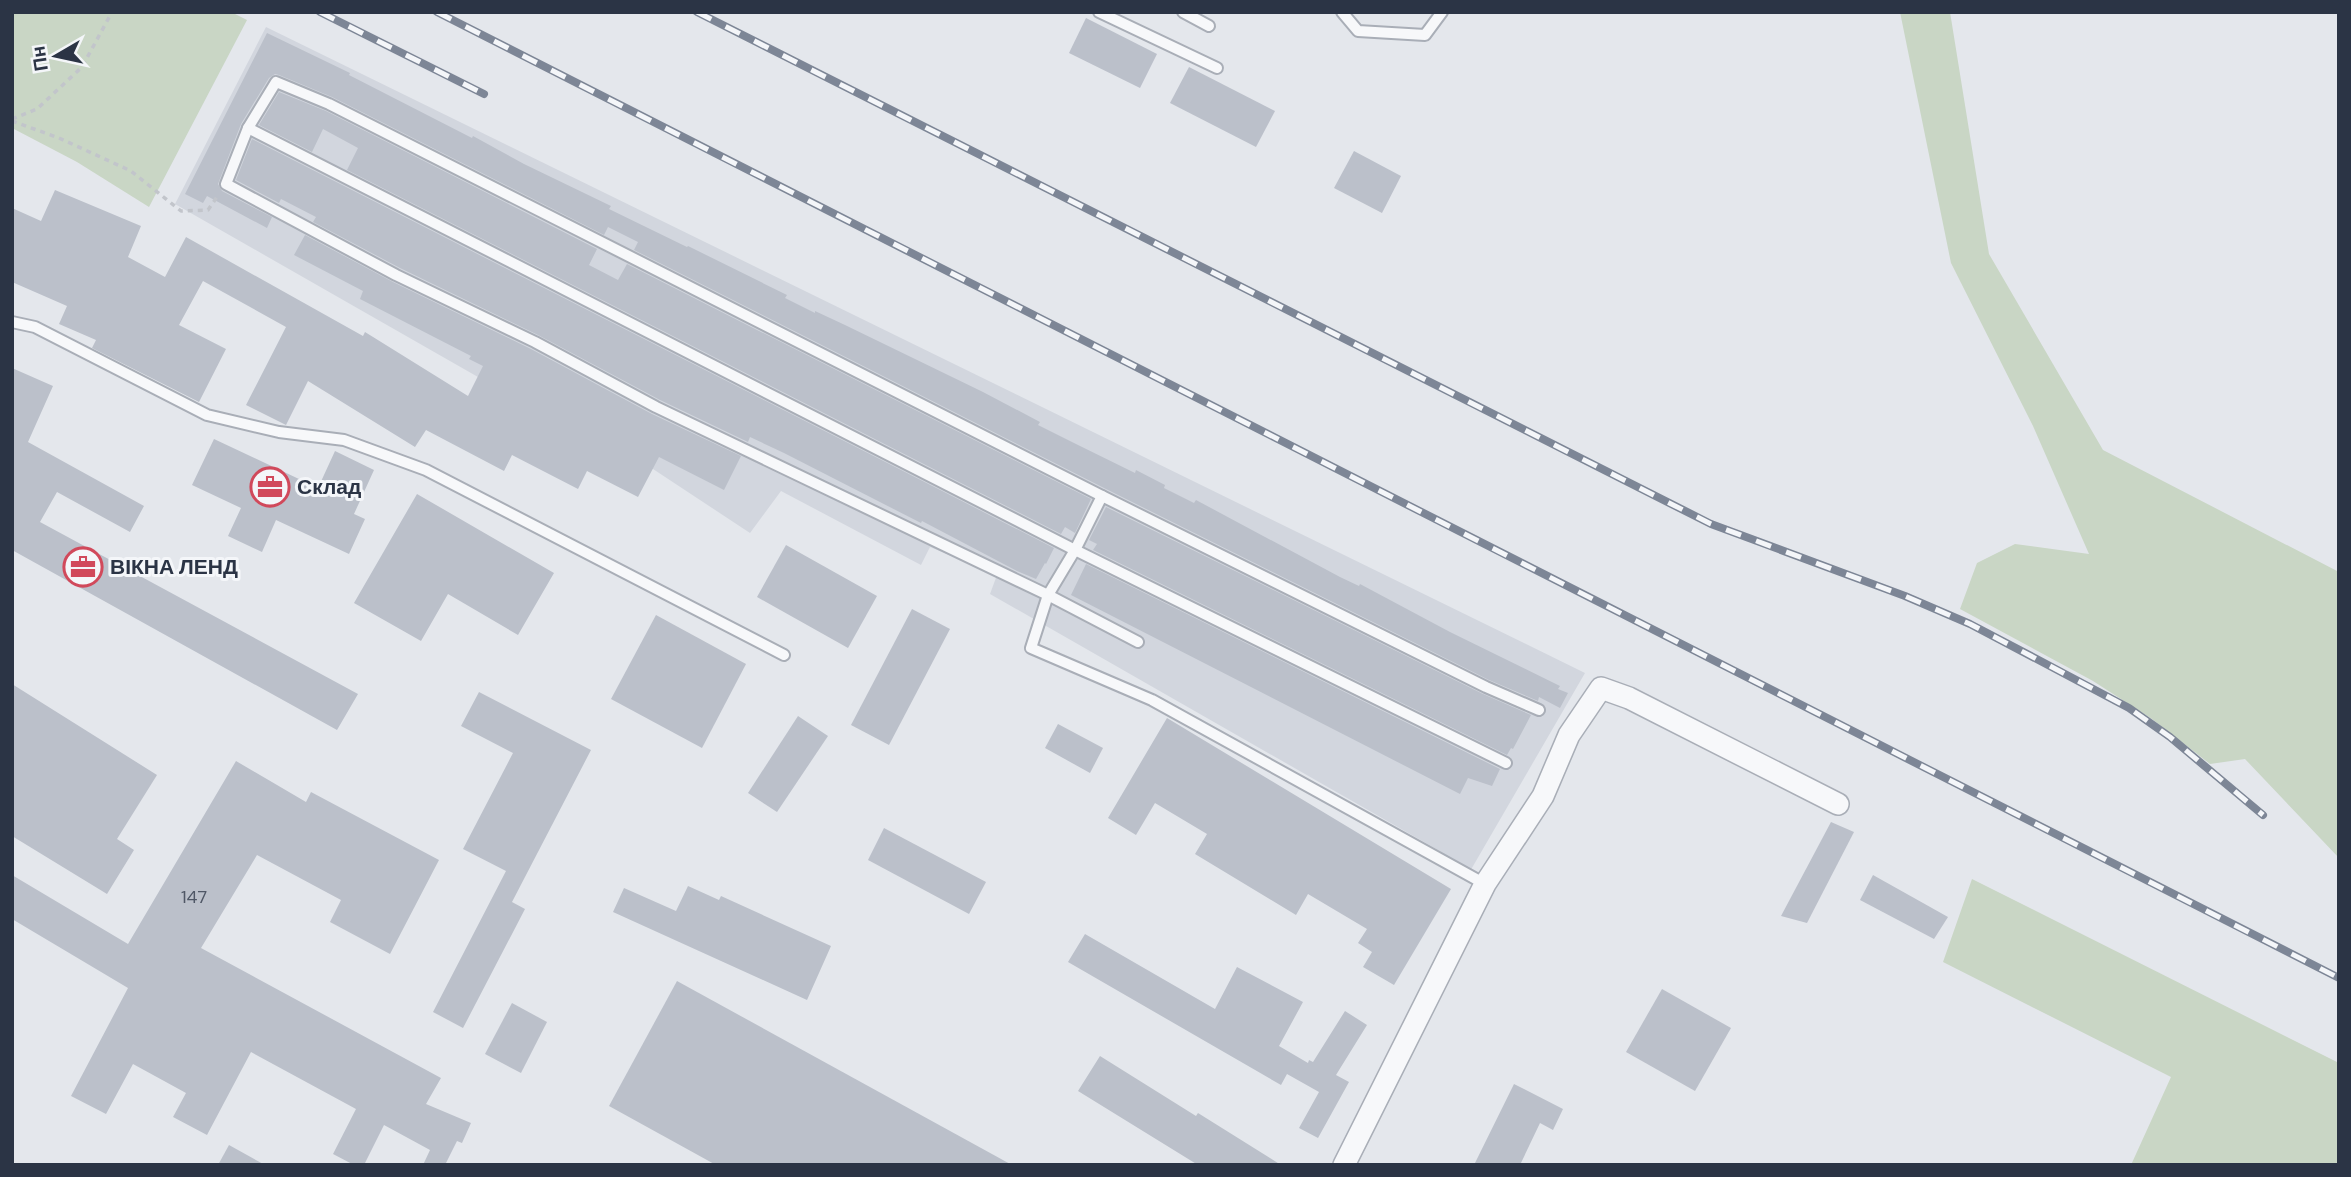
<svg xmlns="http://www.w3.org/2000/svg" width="2351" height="1177" font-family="'DM Sans',sans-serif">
<rect width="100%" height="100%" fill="#e4e7ec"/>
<!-- built -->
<path fill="#d2d6de" d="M266,27L1585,673L1469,873L1438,850L990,594L997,575L930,547L921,565L781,491L750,533L653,469L478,377L175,204Z"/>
<!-- green -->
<g fill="#c9d6c5">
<path d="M12,12H231L247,20L149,207L77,162L12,128Z"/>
<path d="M1900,12H1950L1989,254L2103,450L2339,572V858L2245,759L2210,764L2152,719L2093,681L1960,609L1977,563L2015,544L2089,554L2033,426L1951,263Z"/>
<path d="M1972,879L2339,1063V1165H2131L2171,1077L1943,962Z"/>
</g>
<!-- building -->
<g fill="#bbc0ca">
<path d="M1086,18L1157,54L1140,88L1069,53Z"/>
<path d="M267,33L350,73L349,75L472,138L473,136L524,164L611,206L609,209L687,247L688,246L787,295L785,298L815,313V311L845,325L983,392L1040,422L1038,425L1076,444L1135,473L1136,470L1165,485L1164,488L1194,503L1196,500L1340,577L1359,586L1360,584L1450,632L1560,686L1558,689L1568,693L1560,708L1539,697L1538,701L1489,680L1106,489L634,250L638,242L608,227L604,235L332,97L279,75L275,74L269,78L241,124L218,184L222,191L272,217L267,228L207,196L203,203L185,194Z"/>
<path d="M1189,67L1275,111L1256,147L1170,103Z"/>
<path d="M279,92L326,111L597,249L589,265L618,280L627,264L1091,499L1075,533L1065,527L1061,534L347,170L358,148L323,129L312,152L259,125Z"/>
<path d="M252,139L1054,548L1046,564L1045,563L1036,579L1017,571L922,521L921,523L784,453L750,437L748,442L660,400L538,335L400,268L313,222L316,217L281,199L279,203L236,180Z"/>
<path d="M1354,151L1401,176L1382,213L1334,188Z"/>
<path d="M55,190L141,226L128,257L165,277L186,237L363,336L365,332L468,396L483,366L469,359L471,356L360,299L363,291L294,255L305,235L393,282L531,349L652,414L741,456L724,490L659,457L638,497L587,471L578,489L512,455L504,471L426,430L415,447L308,381L286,425L246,405L286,327L203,281L179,325L226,349L199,402L92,348L96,340L59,324L67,306L12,282V208L41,221Z"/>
<path d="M12,368L53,386L28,442L144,506L130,532L57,492L40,522L358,694L337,730L12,550Z"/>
<path d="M214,439L318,488L335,451L374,470L354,514L365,519L349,554L276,520L262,552L228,536L241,508L192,485Z"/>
<path d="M417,494L554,573L518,635L448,594L421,641L354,603Z"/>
<path d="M1106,507L1483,694L1531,715L1513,749L1511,748L1507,755L1093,550L1097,544L1089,540Z"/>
<path d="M786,545L877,596L848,648L757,597Z"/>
<path d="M1086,564L1500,769L1492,786L1468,778L1460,794L1071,595Z"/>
<path d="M912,609L950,629L889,745L851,725Z"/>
<path d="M656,615L746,664L702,748L611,699Z"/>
<path d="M12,684L157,775L117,839L134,850L107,894L12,836Z"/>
<path d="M479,692L591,750L512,902L525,909L463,1028L433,1012L506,871L463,849L513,753L461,726Z"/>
<path d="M798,716L828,736L777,812L748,793Z"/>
<path d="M1167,718L1451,889L1394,985L1363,967L1372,952L1358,943L1367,929L1308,894L1296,915L1195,854L1207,834L1155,803L1136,835L1108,818Z"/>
<path d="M1058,724L1103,748L1090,773L1045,748Z"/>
<path d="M236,761L306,802L311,792L439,860L390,954L330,922L341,900L257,855L201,948L441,1078L426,1104L471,1123L462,1143L457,1141L445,1165H423L430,1150L384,1125L364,1165H354L333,1154L356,1109L251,1052L207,1135L173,1117L186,1093L133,1064L106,1114L71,1096L128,988L12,919V875L128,944Z"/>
<path d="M1831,822L1854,832L1807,923L1781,916Z"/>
<path d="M884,828L986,882L969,914L868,860Z"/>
<path d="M1873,875L1948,917L1934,939L1860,900Z"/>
<path d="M688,886L719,900L721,896L831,946L807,1000L613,912L624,888L676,911Z"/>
<path d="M1085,934L1215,1009L1237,967L1303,1002L1279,1046L1308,1063L1309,1060L1313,1062L1345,1011L1367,1025L1336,1075L1349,1082L1318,1138L1299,1128L1319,1092L1287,1074L1281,1085L1068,962Z"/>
<path d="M677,981L1012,1165H716L609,1106Z"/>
<path d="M1662,989L1731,1028L1695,1091L1626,1052Z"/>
<path d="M512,1003L547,1022L521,1073L485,1054Z"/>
<path d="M1100,1056L1196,1116L1198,1113L1281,1165H1198L1078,1091Z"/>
<path d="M1514,1084L1563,1109L1553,1130L1540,1123L1520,1165H1474Z"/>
<path d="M229,1145L265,1165H218Z"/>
</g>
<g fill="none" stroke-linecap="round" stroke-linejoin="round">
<!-- service casing -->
<g stroke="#a9aeb7" stroke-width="14">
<g id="service">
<path d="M1099,12L1217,68"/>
<path d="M1183,12L1209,26"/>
<path d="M1342,12L1358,31L1425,35L1442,12"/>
<path d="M248,128L1075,550L1506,763"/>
<path d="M12,322L35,327L207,415L279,432L344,440L426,470L784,655"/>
<path d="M1102,496L1075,550L1048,595L1031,648L1152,700L1485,884"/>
<path d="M1138,642L1048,595L656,407L535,342L396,275L226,184L248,128L276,82L329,104L1102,496L1486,687L1539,710"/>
</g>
</g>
<!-- minor casing -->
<g stroke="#a9aeb7" stroke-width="24">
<path id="minor" d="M1344,1165L1485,884L1543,796L1569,735L1601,688L1629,698L1838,804"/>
</g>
<!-- path -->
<g stroke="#c2c5cb" stroke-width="3.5" stroke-dasharray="5 5" stroke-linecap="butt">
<path d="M12,119L37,109L82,67L112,12"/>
<path d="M12,121L59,138L131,171L181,211L208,210L217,197"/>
</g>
<!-- service -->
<use href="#service" stroke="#f7f8fa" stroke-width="10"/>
<!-- minor -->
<use href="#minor" stroke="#f7f8fa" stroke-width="21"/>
<!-- rail casing -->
<g stroke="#7d8696" stroke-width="8">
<g id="rail">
<path d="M320,12L484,94"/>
<path d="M437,12L2339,978"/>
<path d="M697,12L1711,524L1905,596L1970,624L2048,665L2129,708L2170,737L2263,815"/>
</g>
</g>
<!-- rail -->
<use href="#rail" stroke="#f4f6f9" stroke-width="5" stroke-dasharray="16" stroke-linecap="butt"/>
</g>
<!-- icons -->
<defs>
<g id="office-ring" transform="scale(2.0125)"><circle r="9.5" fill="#f4f6f9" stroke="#d1495b" stroke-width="1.5"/><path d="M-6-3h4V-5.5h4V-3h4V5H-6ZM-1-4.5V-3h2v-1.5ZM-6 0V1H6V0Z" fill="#d1495b"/></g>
</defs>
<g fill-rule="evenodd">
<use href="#office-ring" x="270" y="487"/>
<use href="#office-ring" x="83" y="567"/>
</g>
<g text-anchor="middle" stroke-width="6" stroke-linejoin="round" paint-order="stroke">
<!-- number labels -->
<g font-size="18" fill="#4f5766">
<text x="194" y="903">147</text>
</g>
<!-- poi labels -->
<g font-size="21" font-weight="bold" fill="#2b3445" stroke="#f4f6f9" text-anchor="start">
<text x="297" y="494">Склад</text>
<text x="110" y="574">ВІКНА ЛЕНД</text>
</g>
</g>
<!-- border -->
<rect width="2351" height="1177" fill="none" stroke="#2b3445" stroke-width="28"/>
<!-- north arrow -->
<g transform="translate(56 56) rotate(261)" stroke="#f4f6f9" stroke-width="5" paint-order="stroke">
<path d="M0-5L12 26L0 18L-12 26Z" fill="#2b3445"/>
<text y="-10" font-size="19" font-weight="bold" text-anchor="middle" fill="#2b3445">Пн</text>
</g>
</svg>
